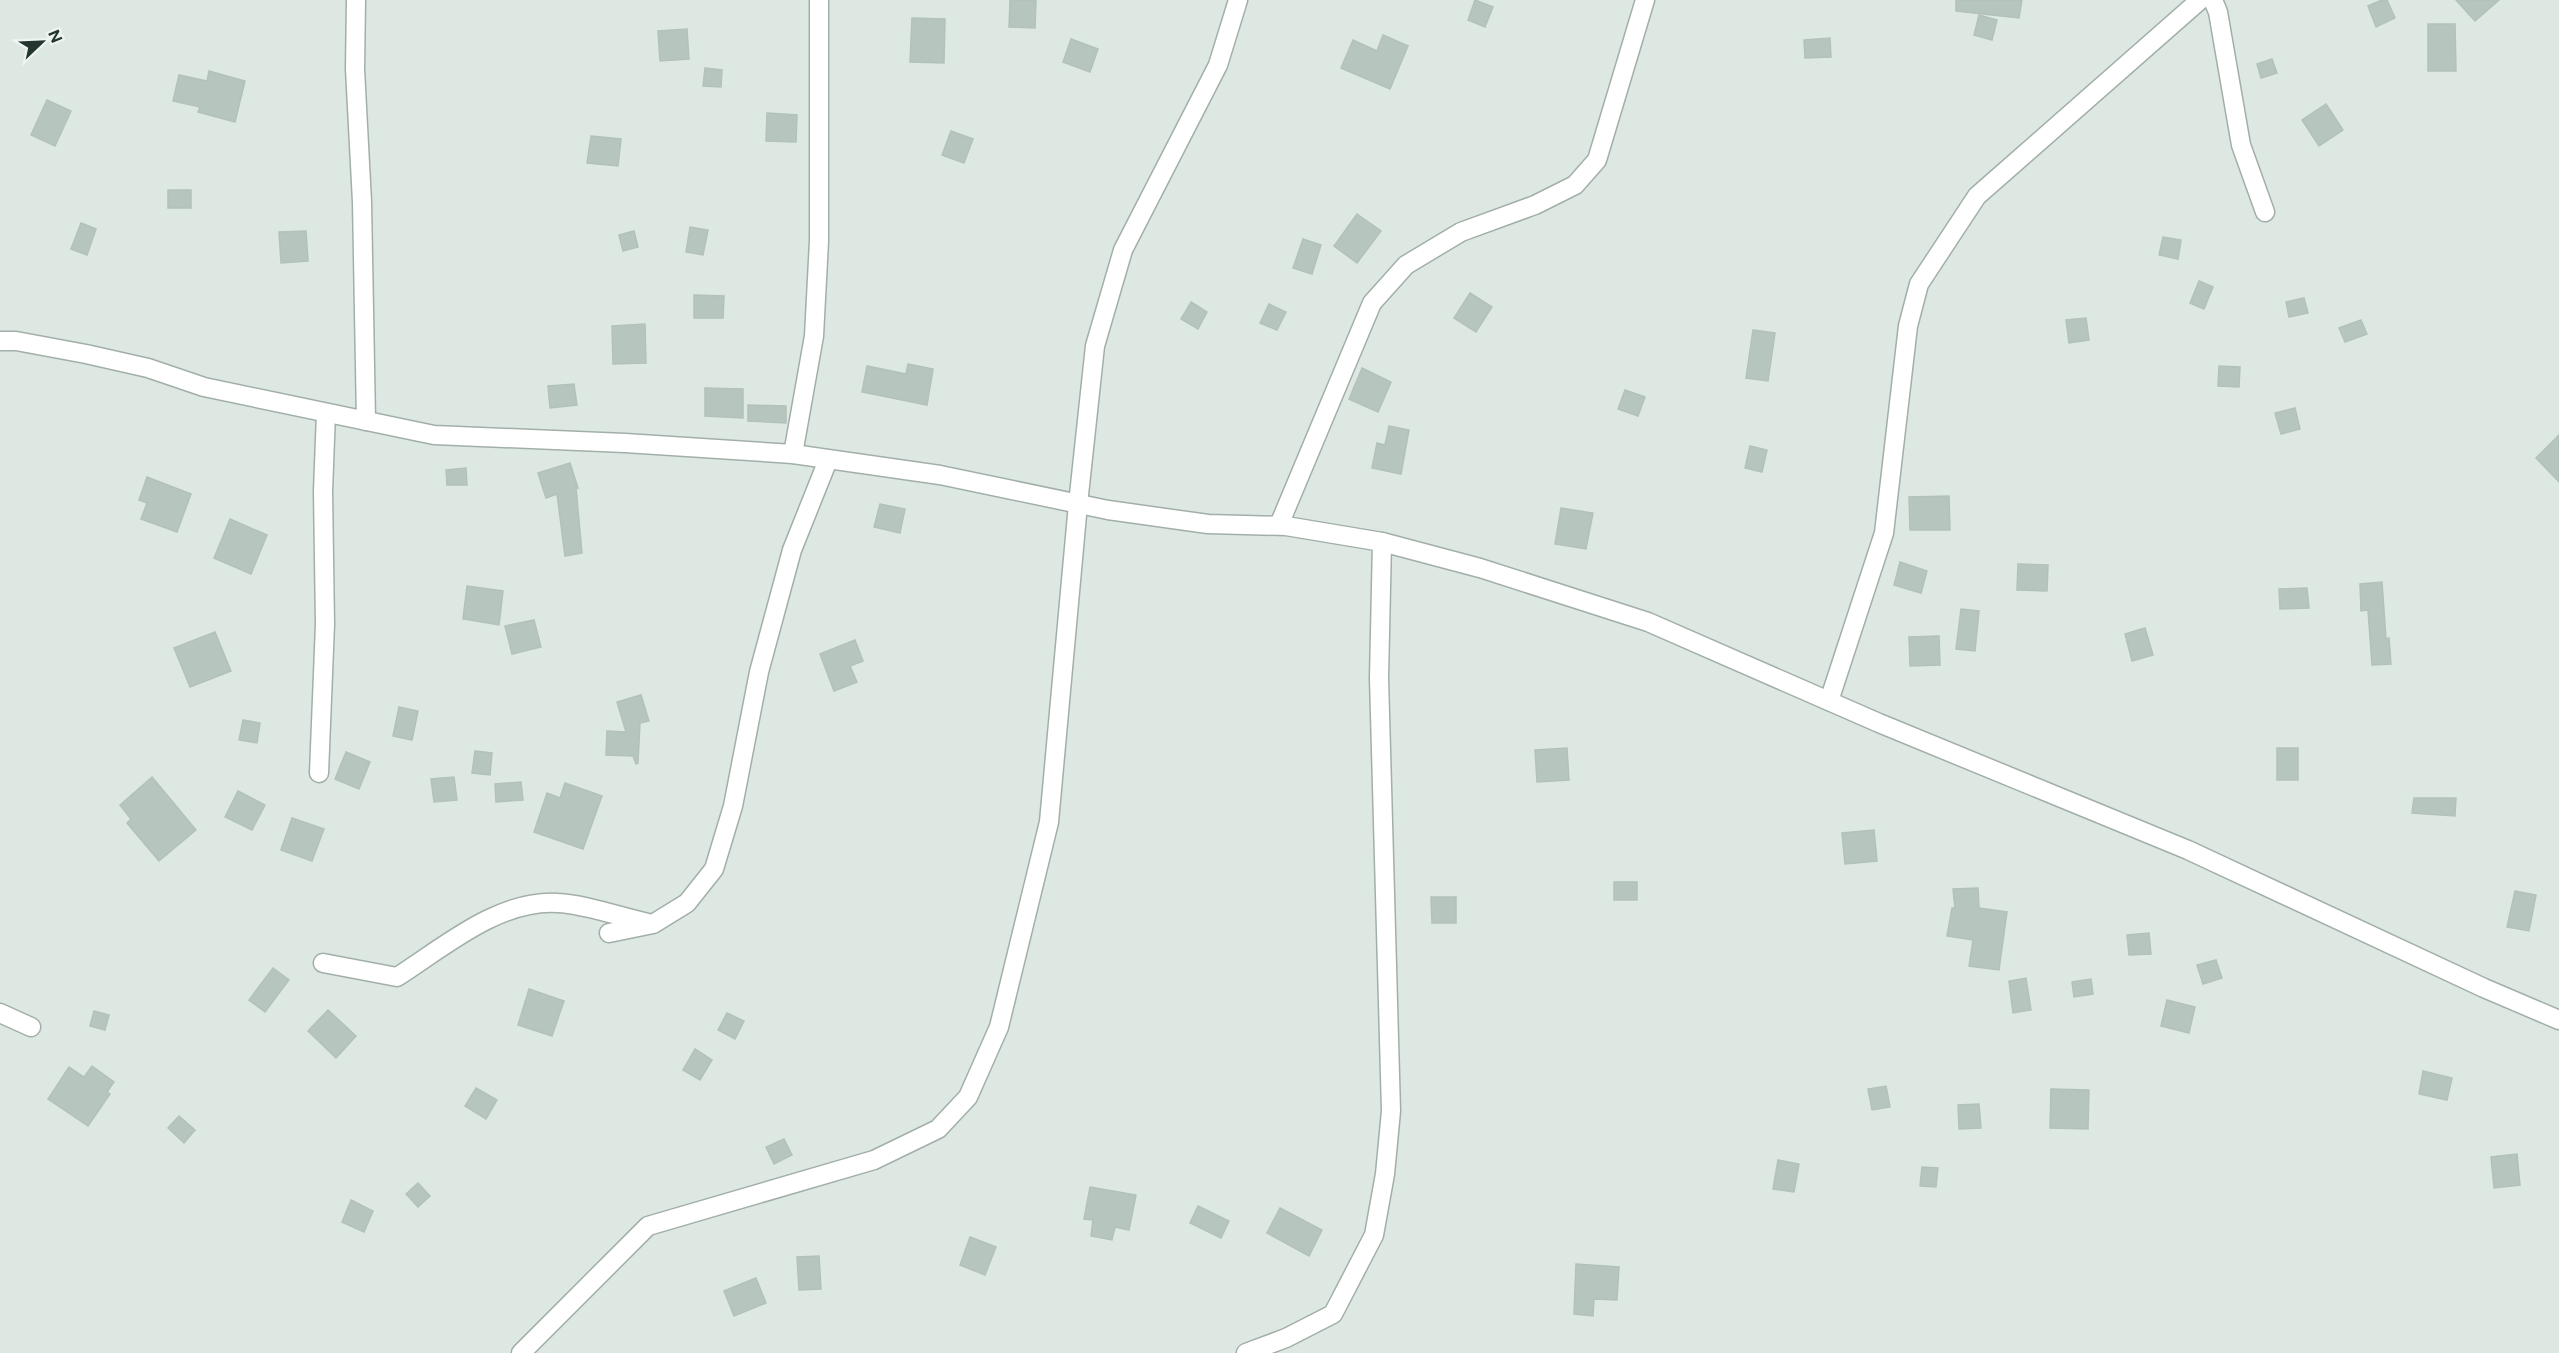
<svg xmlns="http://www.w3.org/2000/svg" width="2559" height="1353" font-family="Figtree,sans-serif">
<rect width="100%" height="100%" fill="#dee8e3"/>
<!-- building -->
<g fill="#b7c5bf" stroke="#b2c1b9" stroke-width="1.5">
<path d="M1010,0H1036L1035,28L1009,27Z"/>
<path d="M1475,0L1493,7L1485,27L1468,20Z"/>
<path d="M1956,0H2022L2019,18L1956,11Z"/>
<path d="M2382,0H2387L2395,18L2376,27L2368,6Z"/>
<path d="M2456,0H2499L2475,21Z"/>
<path d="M1979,15L1997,20L1992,40L1974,35Z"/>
<path d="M912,18L945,19L944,63L910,62Z"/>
<path d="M2428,24H2455L2456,71H2428Z"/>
<path d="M687,29L689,59L660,61L658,31Z"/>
<path d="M1383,35L1408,46L1390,89L1341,68L1353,40L1377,51Z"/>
<path d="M1830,38L1831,57L1805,58L1804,40Z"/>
<path d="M1071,39L1098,49L1090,72L1063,62Z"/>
<path d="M2272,59L2277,73L2261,78L2257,64Z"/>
<path d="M705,68L722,70L721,87L703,86Z"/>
<path d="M209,71L245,81L235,122L198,112L200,107L173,101L179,75L207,81Z"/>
<path d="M47,100L71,111L55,146L31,135Z"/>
<path d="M2326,104L2343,130L2319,146L2302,120Z"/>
<path d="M767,113L797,115L796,142L766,141Z"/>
<path d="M951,131L973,139L964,163L942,155Z"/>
<path d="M591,136L621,139L618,166L587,163Z"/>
<rect x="168" y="190" width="23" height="18"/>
<path d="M1357,214L1381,231L1357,263L1334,246Z"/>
<path d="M81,223L96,229L87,255L71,249Z"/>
<path d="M690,227L708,230L703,255L686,252Z"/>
<path d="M306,231L308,261L281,263L279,232Z"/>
<path d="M634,231L638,247L623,251L619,235Z"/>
<path d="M2163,237L2181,240L2178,259L2159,255Z"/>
<path d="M1303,239L1321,245L1312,274L1293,268Z"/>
<path d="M2199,281L2213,287L2204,309L2190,303Z"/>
<path d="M1470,293L1492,307L1476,332L1454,318Z"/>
<path d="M694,295L724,296L723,318H694Z"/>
<path d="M2304,298L2308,313L2289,317L2286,302Z"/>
<path d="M1191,302L1207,312L1198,329L1181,319Z"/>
<path d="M1269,304L1286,312L1277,330L1260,323Z"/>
<path d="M2086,318L2089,340L2069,343L2066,320Z"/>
<path d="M2361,320L2367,334L2345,342L2339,328Z"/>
<path d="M645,324L646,363L613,364L612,326Z"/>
<path d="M1753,330L1775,333L1768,381L1746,378Z"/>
<path d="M908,364L933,369L927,405L862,392L867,366L906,374Z"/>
<path d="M2219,366L2240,367L2239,387L2218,386Z"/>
<path d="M1362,368L1391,382L1378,412L1349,399Z"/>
<path d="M574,384L577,405L550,408L548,386Z"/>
<path d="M705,388L743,389V418L705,416Z"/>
<path d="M1625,390L1645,397L1638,416L1618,409Z"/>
<path d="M748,405L786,406V423L748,421Z"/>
<path d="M2295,408L2300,429L2281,434L2275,413Z"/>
<path d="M1389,426L1409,430L1401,474L1372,468L1377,443L1385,445Z"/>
<path d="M2559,435V482L2536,458Z"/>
<path d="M1750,446L1767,450L1762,472L1745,468Z"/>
<path d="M570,463L578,488H576L582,553L565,556L557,494L546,498L538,473Z"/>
<path d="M466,468L467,485H447L446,470Z"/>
<path d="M147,477L191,494L177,532L141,519L147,503L139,500Z"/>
<path d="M1949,496L1950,530H1910L1909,497Z"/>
<path d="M880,504L905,509L900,533L874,527Z"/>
<path d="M1561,508L1593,513L1586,549L1555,544Z"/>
<path d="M230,519L267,535L251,574L214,558Z"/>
<path d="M1900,562L1927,571L1921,593L1894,585Z"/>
<path d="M2018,564L2048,565L2047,591L2017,590Z"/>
<path d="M2382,582L2386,639L2389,638L2391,664L2372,665L2368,610L2361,611L2360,584Z"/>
<path d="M467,586L503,591L499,625L463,619Z"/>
<path d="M2307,588L2309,608L2280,609L2279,589Z"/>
<path d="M1961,609L1979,611L1975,651L1956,649Z"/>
<path d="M534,620L541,647L512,654L505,626Z"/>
<path d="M2145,628L2153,655L2132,661L2125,634Z"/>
<path d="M215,632L231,671L190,687L174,648Z"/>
<path d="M1939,636L1940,665L1910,666L1909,637Z"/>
<path d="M855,640L863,661L850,666L857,682L834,691L820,654Z"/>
<path d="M641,695L649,721L640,723L638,763L636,764L633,756L606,755L607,731L626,732L617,702Z"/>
<path d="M399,707L418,711L412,740L393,736Z"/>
<path d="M243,720L260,723L257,743L239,740Z"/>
<path d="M1567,748L1569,780L1537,782L1535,750Z"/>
<rect x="2277" y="748" width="21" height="32"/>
<path d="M475,751L492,753L490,775L472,773Z"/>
<path d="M346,752L370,762L359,789L335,779Z"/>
<path d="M152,777L196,830L159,861L127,823L131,819L120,805Z"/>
<path d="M454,777L457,800L434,802L431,779Z"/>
<path d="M521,782L523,800L496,802L495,784Z"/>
<path d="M565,783L602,796L583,849L534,832L547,793L560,798Z"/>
<path d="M238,791L265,805L252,830L225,817Z"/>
<path d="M2414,798H2456L2455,816L2412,813Z"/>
<path d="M292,818L324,829L312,861L281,850Z"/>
<path d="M1874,830L1877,861L1845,864L1842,833Z"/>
<rect x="1614" y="882" width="23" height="18"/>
<path d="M1978,888L1979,908L2007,912L1999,970L1969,966L1973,940L1947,936L1952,908H1955L1953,889Z"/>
<path d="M2515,891L2536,895L2529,931L2507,927Z"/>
<path d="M1431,897H1456V923H1432Z"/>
<path d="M2149,933L2151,954L2129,955L2127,935Z"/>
<path d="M2216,960L2222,978L2203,984L2197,965Z"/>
<path d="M273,968L289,980L265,1012L249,1000Z"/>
<path d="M2026,978L2031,1010L2013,1013L2009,981Z"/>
<path d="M2091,979L2093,994L2074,997L2072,982Z"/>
<path d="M529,989L564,1001L552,1036L518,1025Z"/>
<path d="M2167,1000L2195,1007L2189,1033L2161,1026Z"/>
<path d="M328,1010L356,1036L336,1058L308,1031Z"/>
<path d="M94,1011L109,1015L105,1030L90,1026Z"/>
<path d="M727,1013L744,1021L735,1039L718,1030Z"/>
<path d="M695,1049L712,1060L700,1080L683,1070Z"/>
<path d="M92,1066L114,1082L107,1092L110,1094L88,1126L48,1099L69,1067L84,1077Z"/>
<path d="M2423,1071L2452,1078L2447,1100L2419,1094Z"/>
<path d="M1886,1086L1890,1107L1872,1110L1868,1089Z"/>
<path d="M476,1088L497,1100L486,1119L465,1106Z"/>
<path d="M2051,1089L2089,1090L2088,1129L2050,1128Z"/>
<path d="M1979,1104L1981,1128L1959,1129L1958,1105Z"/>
<path d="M179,1116L195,1130L184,1143L168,1128Z"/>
<path d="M784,1139L792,1155L774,1164L766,1147Z"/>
<path d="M2517,1154L2520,1185L2494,1188L2491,1157Z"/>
<path d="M1778,1160L1799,1164L1794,1192L1773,1189Z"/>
<path d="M1922,1167L1938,1168L1936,1187L1920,1186Z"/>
<path d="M418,1183L430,1196L418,1207L406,1194Z"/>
<path d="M1090,1187L1136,1195L1129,1230L1115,1227L1112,1240L1091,1236L1093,1220L1084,1219Z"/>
<path d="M351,1200L373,1211L364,1232L342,1222Z"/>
<path d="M1198,1206L1229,1221L1221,1238L1190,1223Z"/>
<path d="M1280,1208L1322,1230L1309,1256L1267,1233Z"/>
<path d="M970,1237L996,1247L985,1275L960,1265Z"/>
<path d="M819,1256L821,1289L799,1290L797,1257Z"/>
<path d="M1576,1264L1619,1267L1617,1300L1594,1299L1593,1316L1574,1314Z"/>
<path d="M756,1278L766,1303L734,1316L724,1291Z"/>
</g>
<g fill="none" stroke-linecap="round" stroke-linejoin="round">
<!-- minor casing -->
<g stroke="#a2afa9" stroke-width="21">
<g id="minor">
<path d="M356,0L355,69L362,202L366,421"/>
<path d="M2213,0L2218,12L2241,145L2265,212"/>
<path d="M0,341H16L86,354L148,368L204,387L434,435L625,443L793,454L940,475L1108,510L1208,524L1286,526L1382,542L1480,568L1648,622L1879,723L2188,850L2484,988L2559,1020"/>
<path d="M793,454L814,336L819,241V0"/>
<path d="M1279,525L1372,303L1406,265L1461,232L1535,205L1575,185L1597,160L1645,0"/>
<path d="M1829,701L1884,533L1908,326L1919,284L1977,196L2200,0"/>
<path d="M319,773L325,624L323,491L326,413"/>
<path d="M609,933L653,924L687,903L714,869L733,806L759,672L792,550L828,460"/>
<path d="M323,963L397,977C444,947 499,899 558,903C584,904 621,917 648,923"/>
<path d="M0,1013L31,1027"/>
<path d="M521,1353L648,1226L874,1160L938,1129L968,1097L999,1027L1049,822L1078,504L1095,346L1123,250L1218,65L1238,0"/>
<path d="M1246,1353L1286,1338L1333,1314L1374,1235L1385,1174L1391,1111L1379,678L1382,542"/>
</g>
</g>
<!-- minor -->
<use href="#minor" stroke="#fff" stroke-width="18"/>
</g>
<!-- north arrow -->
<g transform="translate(42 42) rotate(67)" stroke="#eef5f1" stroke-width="4.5" paint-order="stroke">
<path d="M0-4.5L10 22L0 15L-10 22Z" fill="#22362f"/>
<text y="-9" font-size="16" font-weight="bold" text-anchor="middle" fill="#22362f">N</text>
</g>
</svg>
